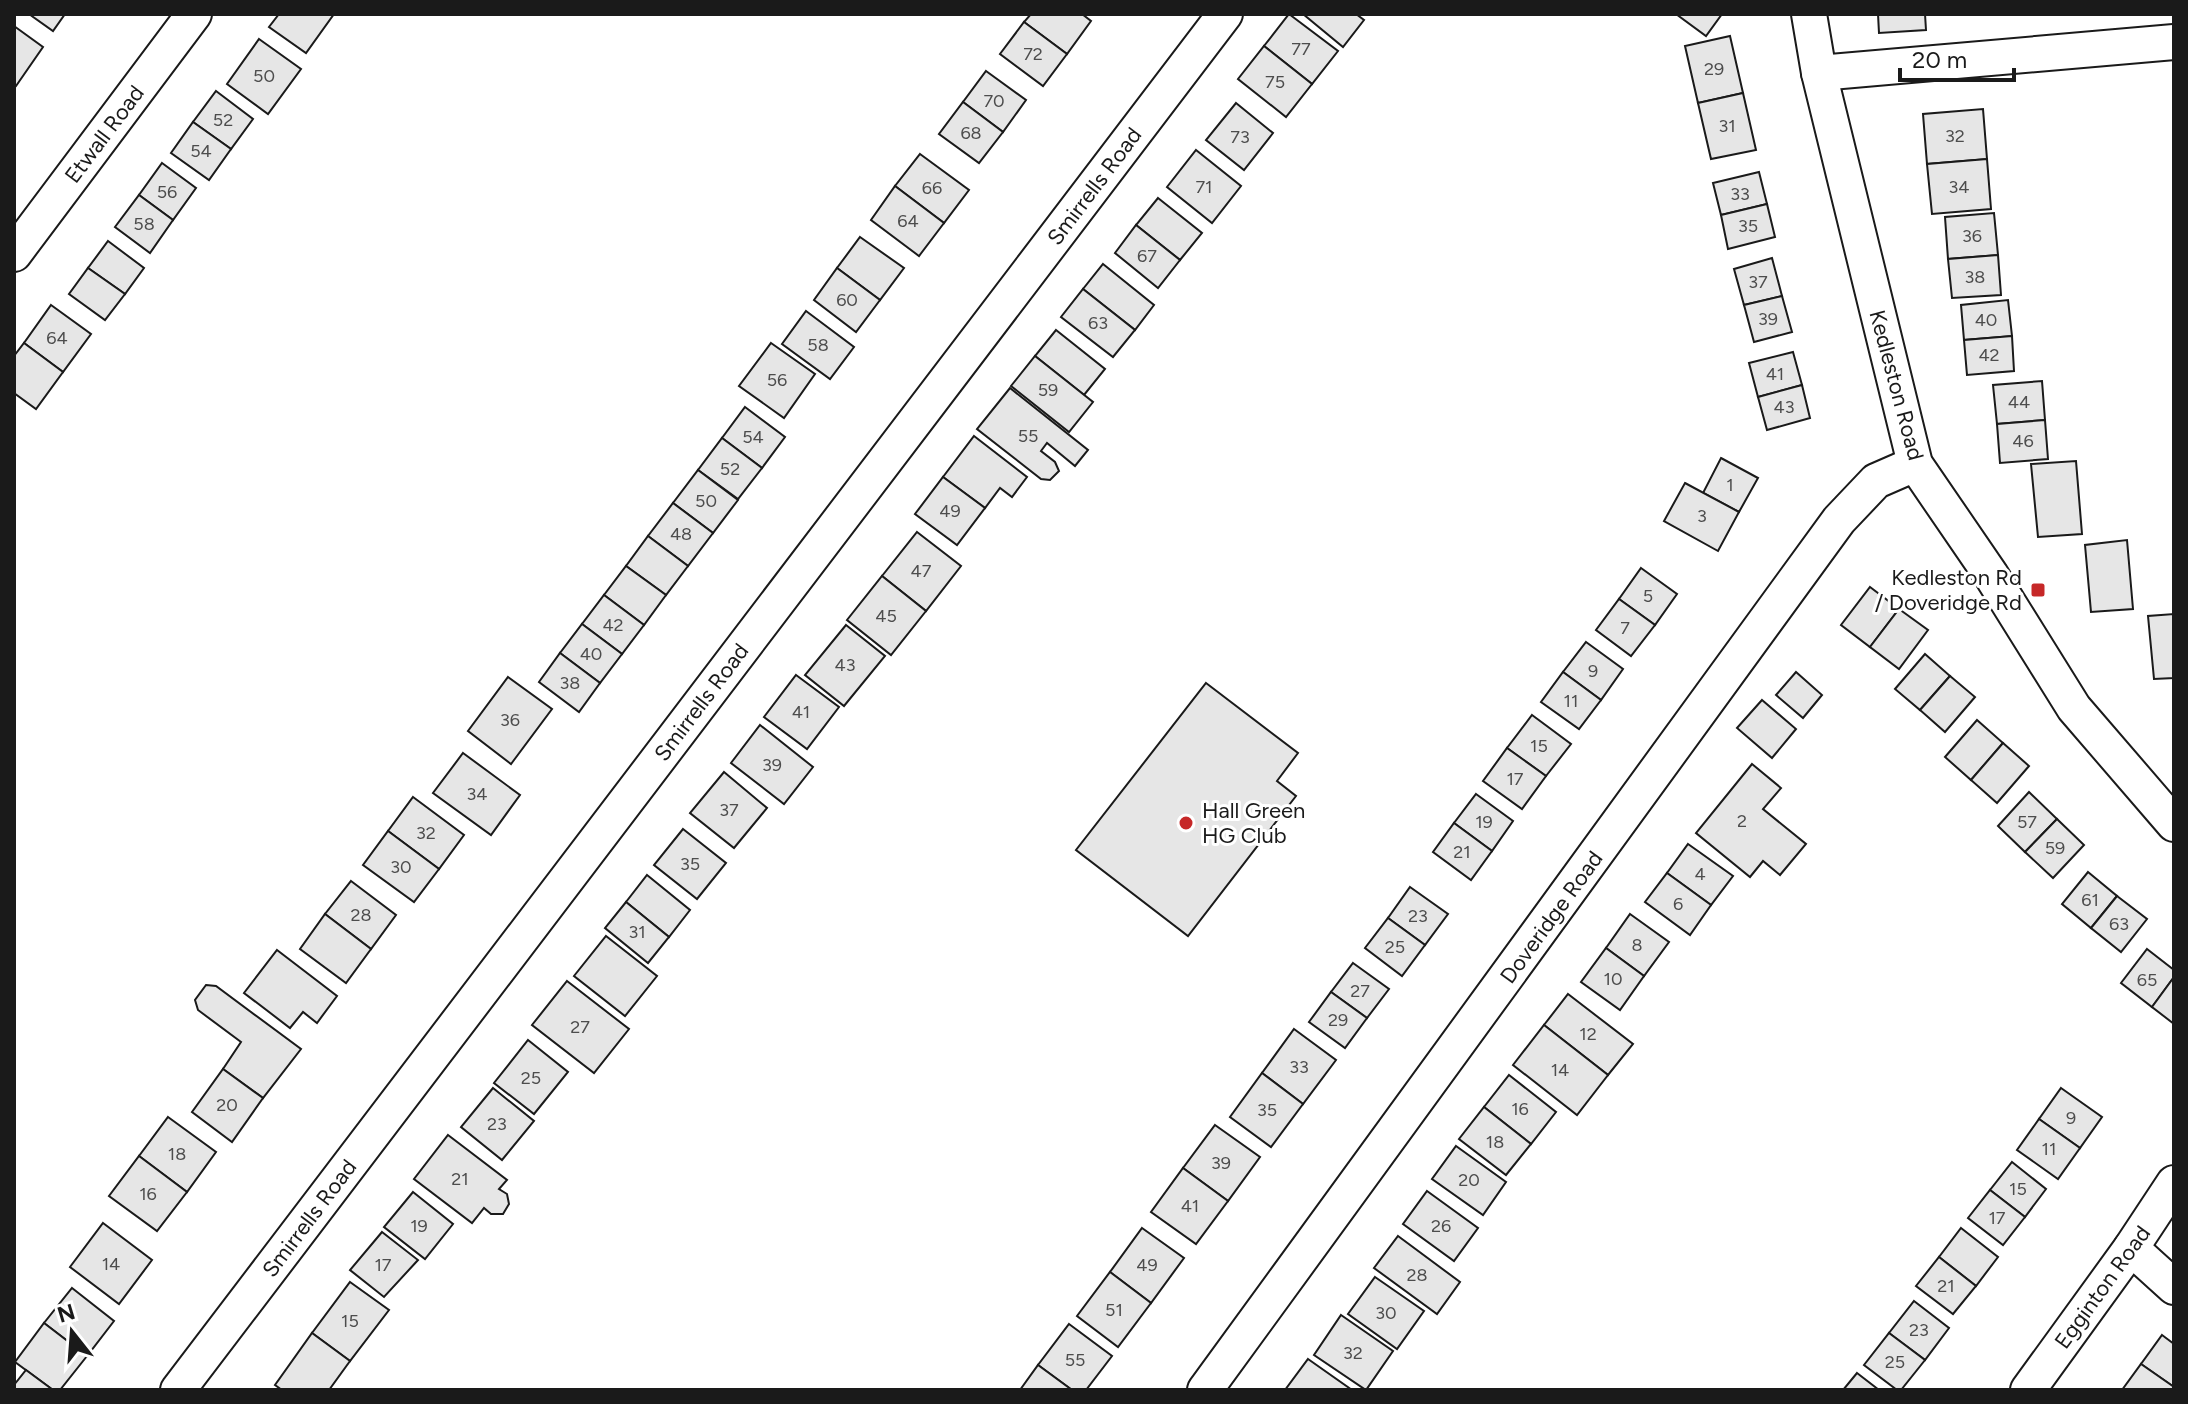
<svg xmlns="http://www.w3.org/2000/svg" width="2188" height="1404" font-family="Figtree,sans-serif">
<rect width="100%" height="100%" fill="#fff"/>
<!-- building -->
<g fill="#e6e6e6" stroke="#1a1a1a" stroke-width="2">
<path d="M29,14H65L53,31Z"/>
<path d="M279,14H334L306,53L269,27Z"/>
<path d="M1031,14H1082L1091,21L1067,54L1024,22Z"/>
<path d="M1289,14L1338,51L1312,84L1264,46Z"/>
<path d="M1303,14H1356L1364,20L1343,47Z"/>
<path d="M1676,14H1722L1706,36Z"/>
<path d="M1878,14H1925L1926,30L1879,33Z"/>
<path d="M1024,22L1067,54L1043,86L1000,54Z"/>
<path d="M14,26L43,47L16,86L14,85Z"/>
<path d="M1730,36L1743,93L1698,103L1685,46Z"/>
<path d="M259,39L301,69L268,114L227,84Z"/>
<path d="M1264,46L1312,84L1286,117L1238,79Z"/>
<path d="M986,71L1026,100L1003,132L963,102Z"/>
<path d="M216,91L253,119L231,149L193,122Z"/>
<path d="M1743,93L1756,150L1711,159L1698,103Z"/>
<path d="M963,102L1003,132L979,163L939,134Z"/>
<path d="M1236,103L1273,133L1244,170L1206,140Z"/>
<path d="M1983,109L1987,159L1927,164L1923,114Z"/>
<path d="M193,122L231,149L209,180L171,153Z"/>
<path d="M1196,150L1241,186L1212,223L1167,187Z"/>
<path d="M920,154L969,190L944,223L895,186Z"/>
<path d="M1987,159L1991,209L1932,214L1927,164Z"/>
<path d="M162,163L196,188L173,220L139,195Z"/>
<path d="M1759,172L1767,204L1721,215L1713,183Z"/>
<path d="M895,186L944,223L919,256L871,220Z"/>
<path d="M139,195L173,220L150,253L115,227Z"/>
<path d="M1158,198L1202,233L1180,260L1136,225Z"/>
<path d="M1767,204L1775,237L1728,249L1721,215Z"/>
<path d="M1994,213L1998,255L1948,259L1945,217Z"/>
<path d="M1136,225L1180,260L1158,288L1115,253Z"/>
<path d="M860,237L904,268L880,300L837,268Z"/>
<path d="M108,241L144,268L125,294L88,268Z"/>
<path d="M1998,255L2001,295L1952,298L1948,259Z"/>
<path d="M1772,258L1782,296L1744,305L1734,269Z"/>
<path d="M1103,264L1154,305L1135,330L1083,289Z"/>
<path d="M88,268L125,294L105,320L69,294Z"/>
<path d="M837,268L880,300L856,332L814,300Z"/>
<path d="M1083,289L1135,330L1113,357L1061,317Z"/>
<path d="M1782,296L1792,332L1754,342L1744,305Z"/>
<path d="M2008,300L2012,336L1964,340L1961,305Z"/>
<path d="M51,305L91,334L63,372L24,343Z"/>
<path d="M806,311L854,347L830,379L782,344Z"/>
<path d="M1056,330L1105,369L1084,395L1035,356Z"/>
<path d="M2012,336L2014,371L1967,375L1964,340Z"/>
<path d="M24,343L63,372L36,409L14,393V356Z"/>
<path d="M771,343L815,374L784,418L739,386Z"/>
<path d="M1793,352L1802,385L1758,397L1749,363Z"/>
<path d="M1035,356L1093,402L1069,432L1011,386Z"/>
<path d="M2042,381L2045,420L1997,424L1993,385Z"/>
<path d="M1802,385L1810,418L1767,430L1758,397Z"/>
<path d="M1010,388L1088,450L1075,466L1047,443L1041,451L1055,462L1059,471L1050,480L1041,479L977,429Z"/>
<path d="M745,407L785,437L762,468L722,438Z"/>
<path d="M2045,420L2048,459L2000,463L1997,424Z"/>
<path d="M974,436L1027,477L1012,497L1000,488L985,508L943,477Z"/>
<path d="M722,438L762,468L738,499L698,470Z"/>
<path d="M1721,458L1758,478L1739,512L1703,493Z"/>
<path d="M2076,461L2082,534L2038,537L2031,464Z"/>
<path d="M698,470L738,500L713,533L673,503Z"/>
<path d="M943,477L985,508L957,545L915,514Z"/>
<path d="M1685,483L1739,512L1718,551L1664,521Z"/>
<path d="M673,503L713,533L688,566L648,536Z"/>
<path d="M917,532L961,566L926,611L882,576Z"/>
<path d="M648,536L688,566L666,595L626,566Z"/>
<path d="M2127,540L2133,609L2091,612L2085,545Z"/>
<path d="M626,566L666,595L644,625L604,595Z"/>
<path d="M1641,568L1677,594L1655,625L1619,599Z"/>
<path d="M882,576L926,611L891,655L847,620Z"/>
<path d="M1870,587L1899,609L1870,647L1841,625Z"/>
<path d="M604,595L644,625L622,654L582,624Z"/>
<path d="M1619,599L1655,625L1631,656L1596,630Z"/>
<path d="M1899,609L1928,630L1899,669L1870,647Z"/>
<path d="M2174,614V678L2154,679L2148,616Z"/>
<path d="M582,624L622,654L600,683L560,653Z"/>
<path d="M846,625L885,656L844,706L805,675Z"/>
<path d="M1586,642L1623,669L1601,700L1563,672Z"/>
<path d="M560,653L600,683L579,712L539,682Z"/>
<path d="M1925,654L1950,676L1920,710L1895,689Z"/>
<path d="M1563,672L1601,700L1579,729L1541,702Z"/>
<path d="M1796,672L1822,695L1803,718L1776,695Z"/>
<path d="M796,675L839,707L807,749L764,717Z"/>
<path d="M1950,676L1975,697L1945,732L1920,710Z"/>
<path d="M508,677L552,709L511,764L468,731Z"/>
<path d="M1206,683L1298,753L1277,781L1296,796L1188,936L1076,850Z"/>
<path d="M1762,700L1796,729L1772,758L1737,728Z"/>
<path d="M1532,715L1571,744L1546,776L1507,748Z"/>
<path d="M1977,720L2003,743L1971,780L1945,757Z"/>
<path d="M760,725L813,767L784,804L731,763Z"/>
<path d="M2003,743L2029,766L1997,803L1971,780Z"/>
<path d="M1507,748L1546,776L1522,809L1483,781Z"/>
<path d="M463,753L520,795L491,835L433,793Z"/>
<path d="M1752,764L1781,788L1763,809L1806,844L1780,875L1763,861L1750,877L1696,833Z"/>
<path d="M724,772L767,808L734,848L690,813Z"/>
<path d="M2029,792L2057,819L2025,852L1998,826Z"/>
<path d="M1476,794L1513,821L1492,851L1454,823Z"/>
<path d="M413,797L464,835L439,869L388,831Z"/>
<path d="M2057,819L2084,845L2053,878L2025,852Z"/>
<path d="M1454,823L1492,851L1471,880L1433,852Z"/>
<path d="M683,829L726,863L697,899L654,865Z"/>
<path d="M388,831L439,869L414,902L363,865Z"/>
<path d="M1688,844L1733,876L1711,905L1667,873Z"/>
<path d="M2088,872L2117,896L2091,928L2062,904Z"/>
<path d="M1667,873L1711,905L1690,935L1645,902Z"/>
<path d="M647,875L690,910L669,937L626,902Z"/>
<path d="M351,881L396,915L371,949L325,914Z"/>
<path d="M1410,887L1448,914L1425,945L1388,918Z"/>
<path d="M2117,896L2147,919L2121,952L2091,928Z"/>
<path d="M626,902L669,937L648,963L605,928Z"/>
<path d="M325,914L371,949L346,983L300,949Z"/>
<path d="M1630,914L1669,942L1644,976L1606,948Z"/>
<path d="M1388,918L1425,945L1402,976L1365,948Z"/>
<path d="M606,936L657,976L625,1016L574,976Z"/>
<path d="M1606,948L1644,976L1620,1010L1581,982Z"/>
<path d="M2147,949L2174,970V977L2152,1007L2121,983Z"/>
<path d="M277,950L337,996L317,1023L303,1012L290,1028L244,993Z"/>
<path d="M1353,963L1389,989L1367,1018L1331,992Z"/>
<path d="M2174,977V1024L2152,1007Z"/>
<path d="M567,981L629,1029L594,1073L532,1025Z"/>
<path d="M206,985L216,986L301,1049L263,1098L223,1069L241,1042L198,1010L195,1000Z"/>
<path d="M1331,992L1367,1018L1345,1048L1309,1022Z"/>
<path d="M1568,994L1633,1044L1608,1075L1544,1025Z"/>
<path d="M1544,1025L1608,1075L1577,1115L1513,1065Z"/>
<path d="M1294,1029L1336,1060L1303,1104L1262,1073Z"/>
<path d="M528,1040L568,1072L534,1114L494,1083Z"/>
<path d="M223,1069L263,1098L232,1142L192,1112Z"/>
<path d="M1262,1073L1303,1104L1271,1147L1230,1117Z"/>
<path d="M1509,1075L1556,1112L1531,1144L1484,1107Z"/>
<path d="M493,1088L534,1121L502,1160L461,1127Z"/>
<path d="M2061,1088L2102,1117L2080,1148L2039,1119Z"/>
<path d="M1484,1107L1531,1144L1506,1175L1459,1139Z"/>
<path d="M168,1117L216,1152L187,1192L139,1156Z"/>
<path d="M2039,1119L2080,1148L2058,1179L2017,1150Z"/>
<path d="M1215,1125L1260,1157L1228,1201L1183,1168Z"/>
<path d="M448,1135L507,1180L499,1189L507,1194L509,1204L503,1214H491L484,1208L472,1223L414,1179Z"/>
<path d="M1456,1146L1506,1182L1483,1215L1432,1179Z"/>
<path d="M139,1156L187,1192L157,1231L109,1196Z"/>
<path d="M2012,1162L2046,1189L2025,1217L1990,1190Z"/>
<path d="M1183,1168L1228,1201L1196,1244L1151,1212Z"/>
<path d="M1990,1190L2025,1217L2003,1245L1968,1218Z"/>
<path d="M1427,1191L1478,1228L1454,1261L1403,1224Z"/>
<path d="M413,1192L453,1224L425,1259L384,1227Z"/>
<path d="M103,1223L152,1260L119,1304L70,1267Z"/>
<path d="M1142,1228L1184,1258L1151,1303L1110,1272Z"/>
<path d="M1961,1228L1998,1257L1976,1286L1939,1257Z"/>
<path d="M382,1232L418,1260L384,1297L350,1270Z"/>
<path d="M1398,1236L1460,1282L1437,1314L1374,1268Z"/>
<path d="M1939,1257L1976,1286L1953,1314L1916,1286Z"/>
<path d="M1110,1272L1151,1303L1118,1347L1077,1316Z"/>
<path d="M1375,1277L1424,1311L1397,1349L1348,1314Z"/>
<path d="M350,1282L389,1310L350,1361L312,1333Z"/>
<path d="M72,1288L114,1321L87,1356L44,1323Z"/>
<path d="M1914,1301L1949,1328L1925,1360L1889,1333Z"/>
<path d="M1341,1315L1393,1351L1366,1390L1314,1355Z"/>
<path d="M44,1323L87,1356L60,1390H53L15,1362Z"/>
<path d="M1069,1324L1112,1356L1086,1390H1072L1038,1365Z"/>
<path d="M312,1333L350,1361L329,1390H282L275,1385Z"/>
<path d="M1889,1333L1925,1360L1901,1390H1897L1864,1365Z"/>
<path d="M2162,1335L2174,1344V1387L2141,1364Z"/>
<path d="M1308,1359L1352,1390H1285Z"/>
<path d="M2141,1364L2174,1387V1390H2122Z"/>
<path d="M1038,1365L1072,1390H1020Z"/>
<path d="M26,1370L53,1390H14V1385Z"/>
<path d="M1857,1373L1879,1390H1843Z"/>
</g>
<g fill="none" stroke-linecap="round" stroke-linejoin="round">
<!-- minor casing -->
<g stroke="#1a1a1a" stroke-width="38">
<g id="minor">
<path d="M1809,14L1819,73L1915,464L1991,575L2074,708L2174,824"/>
<path d="M1819,73L2174,42"/>
<path d="M14,254L194,14"/>
<path d="M2131,1248L2174,1287"/>
<path d="M178,1390L1225,14"/>
<path d="M1205,1390L1839,520L1876,481L1915,464"/>
<path d="M2028,1390L2131,1248L2174,1183"/>
</g>
</g>
<!-- minor -->
<use href="#minor" stroke="#fff" stroke-width="34"/>
</g>
<!-- markers -->
<g fill="#c62828" stroke="#fff" stroke-width="3">
<rect x="2030" y="582" width="16" height="16" rx="4"/>
<circle cx="1186" cy="823" r="8"/>
</g>
<g text-anchor="middle" stroke-width="6" stroke-linejoin="round" paint-order="stroke">
<!-- number labels -->
<g font-size="18" fill="#4d4d4d">
<text x="1301" y="55">77</text>
<text x="1033" y="60">72</text>
<text x="1714" y="75">29</text>
<text x="264" y="82">50</text>
<text x="1275" y="88">75</text>
<text x="994" y="107">70</text>
<text x="223" y="126">52</text>
<text x="1727" y="132">31</text>
<text x="971" y="139">68</text>
<text x="1955" y="142">32</text>
<text x="1240" y="143">73</text>
<text x="201" y="157">54</text>
<text x="1204" y="193">71</text>
<text x="1959" y="193">34</text>
<text x="932" y="194">66</text>
<text x="167" y="198">56</text>
<text x="1740" y="200">33</text>
<text x="908" y="227">64</text>
<text x="144" y="230">58</text>
<text x="1748" y="232">35</text>
<text x="1972" y="242">36</text>
<text x="1147" y="262">67</text>
<text x="1975" y="283">38</text>
<text x="1758" y="288">37</text>
<text x="847" y="306">60</text>
<text x="1768" y="325">39</text>
<text x="1986" y="326">40</text>
<text x="1098" y="329">63</text>
<text x="57" y="344">64</text>
<text x="818" y="351">58</text>
<text x="1989" y="361">42</text>
<text x="1775" y="380">41</text>
<text x="777" y="386">56</text>
<text x="1048" y="396">59</text>
<text x="2019" y="408">44</text>
<text x="1784" y="413">43</text>
<text x="1028" y="442">55</text>
<text x="753" y="443">54</text>
<text x="2023" y="447">46</text>
<text x="730" y="475">52</text>
<text x="1730" y="491">1</text>
<text x="706" y="507">50</text>
<text x="950" y="517">49</text>
<text x="1702" y="522">3</text>
<text x="681" y="540">48</text>
<text x="921" y="577">47</text>
<text x="1648" y="602">5</text>
<text x="886" y="622">45</text>
<text x="613" y="631">42</text>
<text x="1625" y="634">7</text>
<text x="591" y="660">40</text>
<text x="845" y="671">43</text>
<text x="1593" y="677">9</text>
<text x="570" y="689">38</text>
<text x="1571" y="707">11</text>
<text x="801" y="718">41</text>
<text x="510" y="726">36</text>
<text x="1539" y="752">15</text>
<text x="772" y="771">39</text>
<text x="1515" y="785">17</text>
<text x="477" y="800">34</text>
<text x="729" y="816">37</text>
<text x="1742" y="827">2</text>
<text x="1484" y="828">19</text>
<text x="2027" y="828">57</text>
<text x="426" y="839">32</text>
<text x="2055" y="854">59</text>
<text x="1462" y="858">21</text>
<text x="690" y="870">35</text>
<text x="401" y="873">30</text>
<text x="1700" y="880">4</text>
<text x="2090" y="906">61</text>
<text x="1678" y="910">6</text>
<text x="361" y="921">28</text>
<text x="1418" y="922">23</text>
<text x="2119" y="930">63</text>
<text x="637" y="938">31</text>
<text x="1637" y="951">8</text>
<text x="1395" y="953">25</text>
<text x="1613" y="985">10</text>
<text x="2147" y="986">65</text>
<text x="1360" y="997">27</text>
<text x="1338" y="1026">29</text>
<text x="580" y="1033">27</text>
<text x="1588" y="1040">12</text>
<text x="1299" y="1073">33</text>
<text x="1560" y="1076">14</text>
<text x="531" y="1084">25</text>
<text x="227" y="1111">20</text>
<text x="1520" y="1115">16</text>
<text x="1267" y="1116">35</text>
<text x="2071" y="1124">9</text>
<text x="497" y="1130">23</text>
<text x="1495" y="1148">18</text>
<text x="2049" y="1155">11</text>
<text x="177" y="1160">18</text>
<text x="1221" y="1169">39</text>
<text x="460" y="1185">21</text>
<text x="1469" y="1186">20</text>
<text x="2018" y="1195">15</text>
<text x="148" y="1200">16</text>
<text x="1190" y="1212">41</text>
<text x="1997" y="1224">17</text>
<text x="419" y="1232">19</text>
<text x="1441" y="1232">26</text>
<text x="111" y="1270">14</text>
<text x="383" y="1271">17</text>
<text x="1147" y="1271">49</text>
<text x="1417" y="1281">28</text>
<text x="1946" y="1292">21</text>
<text x="1114" y="1316">51</text>
<text x="1386" y="1319">30</text>
<text x="350" y="1327">15</text>
<text x="1919" y="1336">23</text>
<text x="1353" y="1359">32</text>
<text x="1075" y="1366">55</text>
<text x="1895" y="1368">25</text>
</g>
<!-- street labels -->
<g font-size="22" fill="#1a1a1a" stroke="#fff">
<text transform="translate(104 134) rotate(-53)" y="8">Etwall Road</text>
<text transform="translate(1094 186) rotate(-53)" y="8">Smirrells Road</text>
<text transform="translate(1897 385) rotate(75)" y="8">Kedleston Road</text>
<text transform="translate(701 702) rotate(-53)" y="8">Smirrells Road</text>
<text transform="translate(1551 917) rotate(-54)" y="8">Doveridge Road</text>
<text transform="translate(309 1218) rotate(-53)" y="8">Smirrells Road</text>
<text transform="translate(2102 1287) rotate(-54)" y="8">Egginton Road</text>
</g>
<!-- poi labels -->
<g font-size="22" fill="#1a1a1a" stroke="#fff" text-anchor="end">
<text x="2022" y="585">Kedleston Rd<tspan x="2022" dy="25">/ Doveridge Rd</tspan></text>
<text x="1202" y="818" text-anchor="start">Hall Green<tspan x="1202" dy="25">HG Club</tspan></text>
</g>
</g>
<!-- border -->
<rect width="2188" height="1404" fill="none" stroke="#1a1a1a" stroke-width="32"/>
<!-- north arrow -->
<g transform="translate(72 1332) rotate(343)" stroke="#ffffff" stroke-width="6" paint-order="stroke">
<path d="M0-6L14 30L0 20L-14 30Z" fill="#1a1a1a"/>
<text y="-12" font-size="22" font-weight="bold" text-anchor="middle" fill="#1a1a1a">N</text>
</g>
<!-- scale -->
<path d="M1900 68v12h114v-12" fill="none" stroke="#1a1a1a" stroke-width="4"/>
<text x="1912" y="68" font-size="24" fill="#1a1a1a" stroke="#ffffff" stroke-width="6" paint-order="stroke">20 m</text>
</svg>
